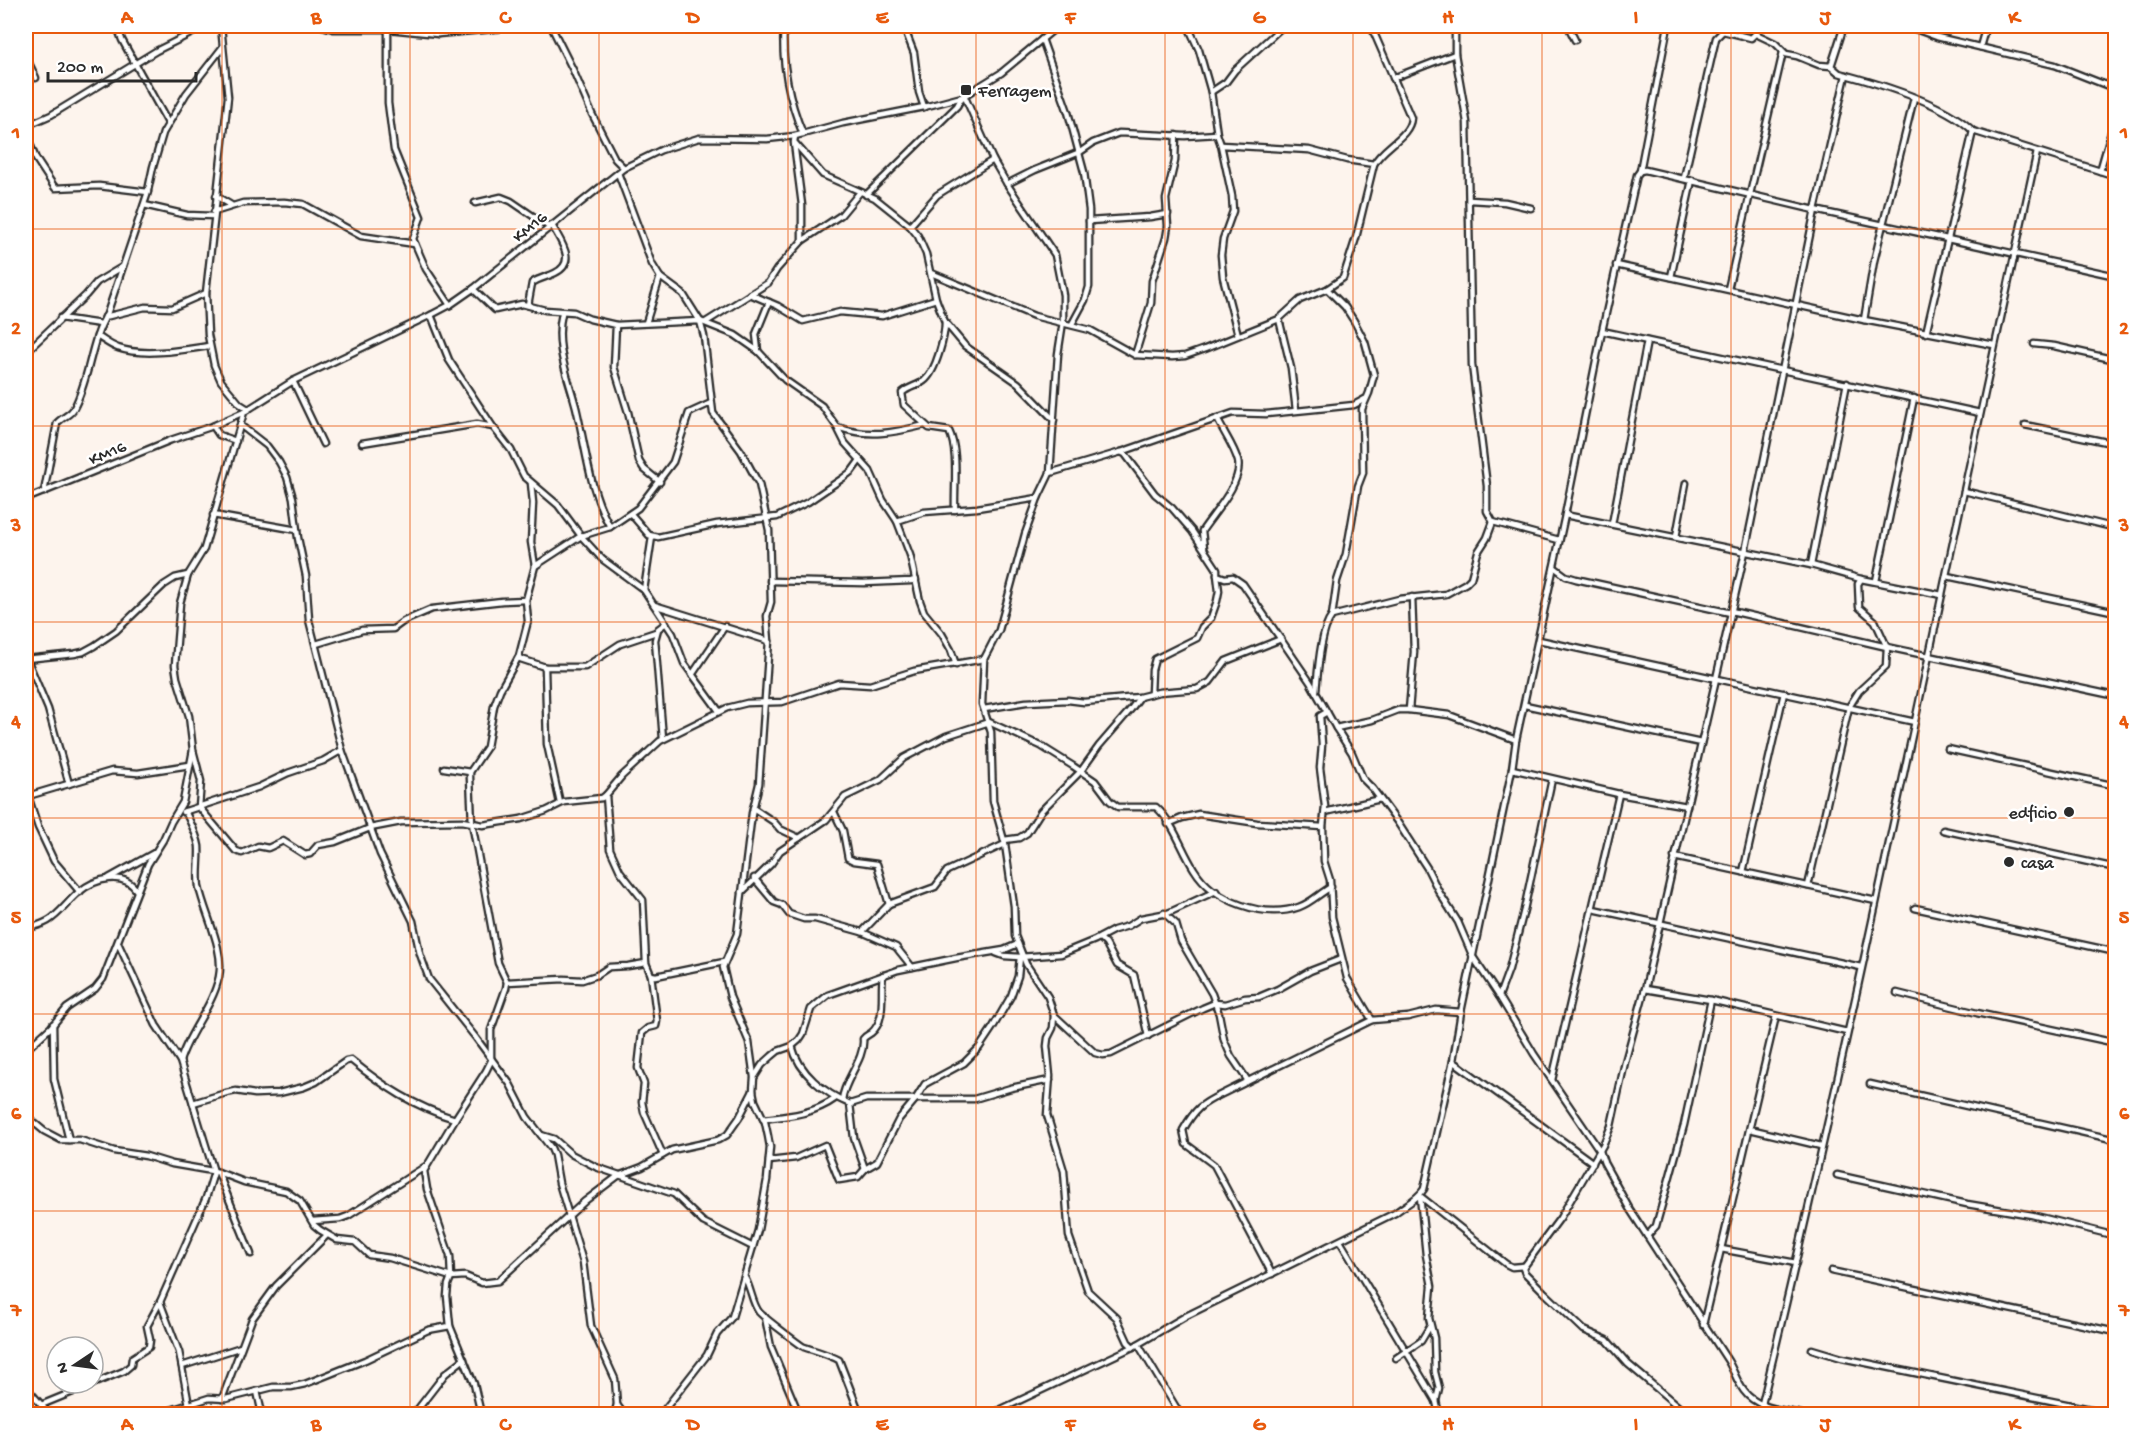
<svg xmlns="http://www.w3.org/2000/svg" width="2141" height="1440" font-family="'Gochi Hand',sans-serif">
<rect width="100%" height="100%" fill="#fdf4ed"/>
<filter id="ink" filterUnits="userSpaceOnUse"><feTurbulence type="fractalNoise" baseFrequency=".0167" numOctaves="2"/><feDisplacementMap in="SourceGraphic" scale="12" xChannelSelector="R" yChannelSelector="G"/><feConvolveMatrix kernelMatrix="1 2 1 2 8 2 1 2 1" color-interpolation-filters="sRGB"/></filter>
<g filter="url(#ink)">
<g fill="none" stroke-linecap="round" stroke-linejoin="round">
<!-- minor casing -->
<g stroke="#2b2b2b" stroke-width="9">
<g id="minor">
<path d="M117,26L122,40L168,123"/>
<path d="M221,26L228,97L206,293L208,335L214,365L221,381L240,404L248,409"/>
<path d="M322,26L333,29H388L438,34L529,26"/>
<path d="M437,26L438,34"/>
<path d="M551,26L573,70L592,114L615,159L624,168"/>
<path d="M784,26C781,62 789,101 803,134"/>
<path d="M908,26L907,35L914,53L919,92L924,107"/>
<path d="M1188,26L1199,50L1211,92L1217,134L1221,145L1232,196L1233,211L1223,239L1221,255L1223,277L1238,335"/>
<path d="M1455,26V54L1467,122L1472,365L1487,486V511L1493,522L1559,540"/>
<path d="M1568,26L1575,40"/>
<path d="M1907,26L1937,37L2055,65L2116,89"/>
<path d="M388,29V103L394,150L421,217L413,239L426,269L450,305"/>
<path d="M1756,34L1775,43L1786,54L1797,56L1819,65L1831,66"/>
<path d="M1042,39L1068,112L1084,172L1089,210V287L1085,300L1072,324"/>
<path d="M1980,47L1986,26"/>
<path d="M26,57L36,78"/>
<path d="M1846,75C1883,85 1946,104 1973,131L2116,176"/>
<path d="M1393,78L1455,54"/>
<path d="M1211,92L1226,82L1235,70L1283,26"/>
<path d="M964,95L993,160L1007,184L1055,255L1063,295V322L1058,354L1050,473L1038,498L1025,534L999,630L984,659L982,704L991,732L993,801L1005,844L1014,906L1015,936L1026,964L1048,997L1054,1015L1053,1028L1048,1038L1047,1046L1050,1076L1047,1115L1064,1171L1069,1236L1088,1291L1117,1318L1128,1342L1133,1347"/>
<path d="M26,126L51,115L156,51L206,26"/>
<path d="M26,134L36,159L55,188L99,186L148,192"/>
<path d="M795,136L794,142L823,175L875,198L910,226L918,236L926,254L936,299L945,322L965,346L1018,383L1054,420"/>
<path d="M794,143L802,205V241"/>
<path d="M1221,145L1309,150L1347,160L1374,164"/>
<path d="M1640,171L1645,170L1815,210L2116,276"/>
<path d="M2100,171L2116,115"/>
<path d="M618,173L652,264L660,277L683,294L700,321L704,336L713,413L741,451L759,484L769,530L771,602L767,616L769,641L759,784L752,813L737,934L723,967L730,997L749,1042L754,1077L753,1091L755,1101L765,1122L768,1136L770,1147L767,1180L758,1230L732,1317L717,1334L707,1355L661,1414"/>
<path d="M1684,178L1716,38L1723,31L1751,38L1756,33L1758,26"/>
<path d="M1007,184L1035,170L1080,152L1093,143L1119,133L1185,136L1217,134"/>
<path d="M866,195L957,106L962,97"/>
<path d="M216,196L231,205"/>
<path d="M1469,200L1505,202L1531,208"/>
<path d="M475,203L501,197L511,201L549,227"/>
<path d="M144,205L187,215L213,216"/>
<path d="M214,212L243,203L284,202L303,204L361,236L415,244"/>
<path d="M1089,221L1150,217L1168,214"/>
<path d="M910,226L937,195L993,160"/>
<path d="M1616,265L1864,320L1994,345"/>
<path d="M931,273L1034,316L1090,330L1135,355L1172,357L1185,356L1205,349L1279,319L1300,300L1327,289L1343,278L1356,238L1374,164C1382,147 1410,137 1411,118L1371,26"/>
<path d="M1671,277L1692,180"/>
<path d="M473,289L495,310L522,304L545,310L574,312L590,319L616,325L700,321L735,335L758,351L785,380L822,406L837,427L845,443L870,471L883,500L897,521L910,555L920,601L924,612L942,634L951,650L956,665"/>
<path d="M1327,289L1345,307L1354,321L1365,342L1374,375L1369,393L1362,409L1363,473L1358,486L1346,554L1337,581L1332,616"/>
<path d="M1728,289L1783,52"/>
<path d="M750,294L778,306L803,321L840,312L882,316L936,299"/>
<path d="M528,305L532,283C539,278 547,277 555,273C578,262 560,241 552,225"/>
<path d="M562,313C554,346 568,376 576,407C586,448 589,490 610,527"/>
<path d="M431,315L449,360L493,427L511,450L524,476L558,505L581,536L602,559L644,590L673,634L684,663L719,711"/>
<path d="M105,317L145,307L172,308L206,293"/>
<path d="M60,318L101,324"/>
<path d="M1279,319L1291,368L1296,410"/>
<path d="M1864,320L1874,261L1914,98"/>
<path d="M706,322L768,283L777,269L802,241L841,215L860,192"/>
<path d="M945,322C945,336 936,372 924,381C917,386 908,387 902,393L904,405L929,428L949,431C959,451 954,487 955,510"/>
<path d="M646,323L660,277"/>
<path d="M616,325L614,367L628,412L639,461L644,469L660,482"/>
<path d="M1602,331L1980,413"/>
<path d="M1926,333L1973,131"/>
<path d="M97,336C104,340 111,346 118,348C143,357 183,350 209,346"/>
<path d="M2034,344L2054,346L2116,360"/>
<path d="M758,351L756,334L769,302"/>
<path d="M26,352L86,295L97,282L122,267"/>
<path d="M1135,355L1151,303L1152,281L1166,238L1168,226L1166,199L1175,161L1176,135"/>
<path d="M293,381L323,444"/>
<path d="M240,425L267,446L279,462L287,477L293,498L298,538L306,576L309,620L342,750L380,854L413,921L420,954L429,979L476,1038L510,1084L527,1117L551,1148L554,1155L559,1183L583,1262L591,1326L615,1379L617,1405L614,1414"/>
<path d="M2025,425L2116,444"/>
<path d="M213,426L219,435L236,441"/>
<path d="M837,427C868,438 894,433 925,425"/>
<path d="M362,443L477,424L493,427"/>
<path d="M1121,452L1233,413L1266,414L1326,408L1354,405L1365,399"/>
<path d="M1050,473L1121,452L1125,454L1155,494L1172,508L1192,531L1217,569V575L1225,578L1233,577L1243,584L1310,682L1336,728L1372,720L1398,710H1409L1449,715L1516,740"/>
<path d="M1964,491L2116,528"/>
<path d="M44,492L57,423C62,417 71,415 74,408C90,378 90,342 107,314L147,195L153,167L163,133L186,94L222,48"/>
<path d="M26,499L171,440L210,427L244,412L293,381L431,315L450,305L473,289L624,168L661,150L699,138L767,139L795,136L843,123L924,107L962,97L1001,73L1058,26"/>
<path d="M631,514L649,535L658,537L717,524L777,517L808,502L843,478L852,471L860,460"/>
<path d="M213,515L297,530"/>
<path d="M1565,515L1811,565L1861,579L1942,595"/>
<path d="M897,521L924,512L977,508L1038,498"/>
<path d="M1612,524L1647,341"/>
<path d="M1676,537L1686,483"/>
<path d="M1204,548L1202,531C1213,514 1243,482 1238,461C1234,446 1223,432 1217,418"/>
<path d="M1811,565L1847,383"/>
<path d="M535,566L581,536L610,527L638,508L673,462L689,413L711,403"/>
<path d="M1554,567L1566,576L1576,579L1731,613"/>
<path d="M1947,576L2116,612"/>
<path d="M770,581L864,583L911,581L916,580"/>
<path d="M1876,581L1914,398"/>
<path d="M644,590L652,537"/>
<path d="M654,605L769,641"/>
<path d="M1731,611L1887,647L2116,696"/>
<path d="M1539,640L1915,722"/>
<path d="M316,644L362,630L393,629L404,621L432,609L502,601L526,600"/>
<path d="M518,658L545,667H585L620,644L656,632"/>
<path d="M26,659L74,654L83,652L94,646L116,631L164,585L175,578L188,575"/>
<path d="M27,659L48,709L69,784"/>
<path d="M545,667L547,744L560,803"/>
<path d="M692,675L725,626"/>
<path d="M1316,691C1318,672 1320,631 1332,616L1399,599L1446,594L1466,583L1471,578L1478,552L1487,538L1493,522"/>
<path d="M1151,694L1152,670L1155,659L1197,638L1202,627L1211,618L1217,601L1219,591L1217,575"/>
<path d="M1525,705L1701,743"/>
<path d="M984,709L1026,702L1068,700L1084,702L1139,697L1159,692L1197,689L1210,682L1226,661L1281,639"/>
<path d="M1409,710L1414,652L1412,597"/>
<path d="M1327,712L1320,716L1322,745L1320,768L1325,806L1323,827L1324,861L1330,880L1332,917L1347,978L1372,1020"/>
<path d="M1336,728L1352,753L1363,779L1373,789L1398,823L1427,868L1439,892L1458,922L1473,957L1499,996L1534,1054L1600,1151L1604,1163L1629,1208L1728,1361C1734,1371 1737,1382 1744,1391C1756,1408 1782,1410 1801,1414"/>
<path d="M663,739L655,640L658,629L666,623"/>
<path d="M1948,749L2116,786"/>
<path d="M193,750L201,781L199,807L236,851L242,853L258,846L268,848L283,841L305,855L310,854L318,845L335,842L370,828L401,822L462,821L483,825L521,819L546,811L564,802L602,798L606,795L622,776L660,741L727,708L747,703L782,702L839,683L870,685L914,671L984,659"/>
<path d="M444,768L470,772"/>
<path d="M1512,769L1619,794L1687,806"/>
<path d="M606,795L610,849L620,871L643,900L646,963L651,975L656,976L724,962"/>
<path d="M753,808L774,822L780,829L799,838"/>
<path d="M183,812L259,787L288,773L323,761L342,750"/>
<path d="M834,812L843,831L848,858L854,861L877,864L889,904"/>
<path d="M1325,812L1380,799"/>
<path d="M1168,824L1182,818L1199,814L1257,823L1323,827"/>
<path d="M1943,830L2116,868"/>
<path d="M1004,840L1019,838L1027,833L1041,811L1081,771L1099,746L1131,709L1139,698"/>
<path d="M1674,857L1876,901"/>
<path d="M1743,872L1784,693"/>
<path d="M109,878L154,853"/>
<path d="M754,878L774,902L782,905L789,914L804,919H815L862,932L896,947L912,967"/>
<path d="M1808,886L1849,707L1859,691L1886,666L1887,647L1875,621L1859,607L1858,584L1861,579"/>
<path d="M80,892L54,861L38,827L28,796L112,771L138,773L190,765"/>
<path d="M742,892L771,864L780,851L826,820L845,797L880,780L904,758L923,748L946,736L989,722L1041,746L1073,766L1095,781L1110,801L1118,807H1156C1174,823 1181,849 1194,869C1214,902 1264,919 1299,907C1311,903 1320,893 1331,887"/>
<path d="M1915,908L2116,952"/>
<path d="M1593,909L1861,967"/>
<path d="M1164,913L1176,924L1181,941L1212,994L1219,1014L1224,1040L1231,1056L1248,1081"/>
<path d="M26,928C33,927 41,925 48,921C60,914 68,901 79,892C96,878 124,871 137,891"/>
<path d="M862,932L889,904L935,887L947,871L1005,844"/>
<path d="M1100,938L1106,944L1117,965L1134,975L1148,1036"/>
<path d="M996,953L1004,956L1020,957L1061,954L1095,940L1114,930L1128,926L1141,918L1168,913L1216,891"/>
<path d="M651,975L657,1021L656,1026L648,1028L642,1033L638,1068L644,1084L642,1102L644,1112L663,1155"/>
<path d="M507,982L564,979L582,980L597,975L609,967L628,966L646,963"/>
<path d="M1645,989L1711,1000L1847,1032"/>
<path d="M1897,993L1977,1013L2116,1043"/>
<path d="M1499,996L1509,969L1524,910L1552,779"/>
<path d="M1054,1015L1095,1053L1103,1055L1111,1054L1203,1008L1215,1003L1225,1004L1245,998L1259,997L1278,989L1310,971L1341,959"/>
<path d="M53,1024L54,1079L69,1140"/>
<path d="M792,1046C799,1073 824,1093 850,1104L866,1099H974L1011,1088L1050,1080"/>
<path d="M26,1050L51,1027L67,1008L95,989L103,979L148,864L163,840L171,822L183,802L193,750L189,716L177,678L175,665L180,603L188,575L204,549L244,412"/>
<path d="M180,1061C189,1031 212,1008 219,977C225,949 205,915 199,887C197,873 200,860 199,846C197,834 190,822 185,811"/>
<path d="M1453,1061L1593,1163"/>
<path d="M755,1076L762,1065L772,1056L778,1051L792,1046L799,1040L803,1034L811,1009L828,995L898,970L956,958L1004,950L1018,944"/>
<path d="M1552,1080L1619,794"/>
<path d="M1870,1084L2116,1140"/>
<path d="M842,1100C844,1079 865,1060 863,1039C865,1036 868,1035 871,1033C887,1020 880,993 883,975"/>
<path d="M193,1103L226,1093L236,1091L255,1094L279,1093L304,1087L316,1082L346,1061L351,1060C383,1086 415,1107 455,1119"/>
<path d="M850,1104L854,1138L865,1169"/>
<path d="M26,1116L44,1131L61,1140H80L114,1151L146,1156L172,1164L218,1172L244,1182L286,1191L300,1201L314,1225L320,1230L337,1240L355,1242L369,1255L390,1258L451,1277L465,1276L482,1283L498,1281L585,1201L618,1176L642,1167L672,1150L718,1140L727,1135L739,1118L753,1091"/>
<path d="M763,1119C790,1116 814,1114 836,1098"/>
<path d="M1750,1129L1821,1146"/>
<path d="M541,1135L554,1139L571,1154L596,1167L674,1194L703,1222L753,1247"/>
<path d="M769,1161L796,1158L825,1145L839,1180L858,1177L865,1169L877,1162L899,1119L915,1100L925,1084L964,1063L979,1048L993,1027L1011,996L1018,976L1020,957"/>
<path d="M218,1172L251,1254"/>
<path d="M1837,1175L1967,1204L2032,1215L2116,1236"/>
<path d="M1420,1196L1426,1255L1432,1286L1429,1318L1434,1338L1435,1372L1439,1388L1436,1401L1439,1414"/>
<path d="M1420,1196L1506,1264L1512,1267L1524,1266"/>
<path d="M312,1221L340,1219L348,1216L426,1166"/>
<path d="M1647,1236L1656,1226L1670,1176L1684,1125L1711,1000"/>
<path d="M1340,1241L1436,1401"/>
<path d="M1721,1249L1796,1263"/>
<path d="M1831,1271L2116,1332"/>
<path d="M1272,1274L1214,1165L1186,1144L1183,1130C1195,1109 1201,1104 1222,1094L1372,1020L1408,1017L1436,1010L1461,1012"/>
<path d="M745,1278C751,1288 752,1303 759,1312C762,1316 800,1345 804,1347C816,1351 828,1354 839,1360L860,1414"/>
<path d="M160,1302L179,1352L189,1405"/>
<path d="M765,1317L771,1347L799,1414"/>
<path d="M1703,1325L1776,1016"/>
<path d="M1138,1344L1180,1414"/>
<path d="M1812,1349L1842,1358L2115,1414"/>
<path d="M1396,1358L1421,1341L1430,1326"/>
<path d="M182,1366L241,1347"/>
<path d="M26,1387L49,1414"/>
<path d="M257,1391L262,1414"/>
<path d="M222,1399L252,1319L276,1286L327,1235"/>
<path d="M1762,1404C1863,988 1945,569 2037,152"/>
<path d="M1763,1404L1770,1414"/>
<path d="M41,1405L124,1371L131,1365L132,1358L149,1347L150,1340L147,1326L160,1302L206,1198L214,1172L180,1061L156,1025L118,943"/>
<path d="M617,1405L624,1414"/>
<path d="M158,1414L209,1398L226,1399L273,1387H291L305,1384L365,1360L428,1330L450,1326"/>
<path d="M414,1414L445,1374L464,1359"/>
<path d="M481,1414L474,1384L450,1326L447,1296L448,1285L451,1277L450,1256L427,1189L424,1171L455,1119L486,1071L491,1061V1030L506,988L507,982L498,963L472,823L470,778V772L487,747L494,706L500,690L519,656L528,621L526,600L535,566L531,542L533,503L531,483"/>
<path d="M991,1414L1133,1347L1186,1316L1395,1213C1405,1205 1418,1199 1424,1189L1453,1061L1461,1012L1512,769L1516,740L1565,515L1602,331L1637,175L1640,171L1668,26"/>
<path d="M1687,1414L1628,1364L1607,1340L1584,1330L1544,1292L1525,1273L1523,1268L1560,1218L1603,1145L1611,1126L1625,1062L1645,989L1745,552L1815,210L1846,75L1839,73L1831,66L1844,26"/>
</g>
</g>
<!-- minor -->
<use href="#minor" stroke="#fff" stroke-width="4.5"/>
</g>
</g>
<!-- grid -->
<path fill="none" stroke="#e8590c" stroke-width="1.5" stroke-opacity="0.55" d="M222,26V1414M410,26V1414M599,26V1414M788,26V1414M976,26V1414M1165,26V1414M1353,26V1414M1542,26V1414M1731,26V1414M1919,26V1414M26,229H2116M26,426H2116M26,622H2116M26,818H2116M26,1014H2116M26,1211H2116"/>
<!-- markers -->
<g fill="#2b2b2b" stroke="#fff" stroke-width="2">
<rect x="960" y="84" width="12" height="12" rx="3"/>
<circle cx="2069" cy="812" r="6"/>
<circle cx="2009" cy="862" r="6"/>
</g>
<g text-anchor="middle" stroke-width="5" stroke-linejoin="round" paint-order="stroke">
<!-- poi labels -->
<g font-size="18" fill="#2b2b2b" stroke="#fff" text-anchor="start">
<text x="978" y="96">Ferragem</text>
<text x="2057" y="818" text-anchor="end">edficio</text>
<text x="2021" y="868">casa</text>
</g>
<!-- street labels -->
<g font-size="18" fill="#2b2b2b" stroke="#fff">
<text transform="translate(529 226) rotate(-39)" y="6">KM16</text>
<text transform="translate(107 452) rotate(-23)" y="6">KM16</text>
</g>
</g>
<!-- margin -->
<rect width="2141" height="1440" fill="none" stroke="#fff" stroke-width="66"/>
<!-- north arrow -->
<g transform="translate(75 1365) rotate(257)"><circle r="28" fill="#ffffff" stroke="#aaaaaa" stroke-width="1.5"/>
<path d="M0-4.5L10 22L0 15L-10 22Z" fill="#2b2b2b"/>
<text y="-9" font-size="16" font-weight="bold" text-anchor="middle" fill="#2b2b2b">N</text>
</g>
<!-- scale -->
<path d="M48 72v9h148v-9" fill="none" stroke="#2b2b2b" stroke-width="3"/>
<text x="57" y="72" font-size="18" fill="#2b2b2b" stroke="#ffffff" stroke-width="4.5" paint-order="stroke">200 m</text>
<rect x="33" y="33" width="2075" height="1374" fill="none" stroke="#e8590c" stroke-width="2"/>
<g font-size="20" text-anchor="middle" font-weight="bold" fill="#e8590c">
<text x="127" y="23">A</text>
<text x="316" y="23">B</text>
<text x="505" y="23">C</text>
<text x="693" y="23">D</text>
<text x="882" y="23">E</text>
<text x="1070" y="23">F</text>
<text x="1259" y="23">G</text>
<text x="1448" y="23">H</text>
<text x="1636" y="23">I</text>
<text x="1825" y="23">J</text>
<text x="2014" y="23">K</text>
<text x="16" y="138">1</text>
<text x="2124" y="138">1</text>
<text x="16" y="334">2</text>
<text x="2124" y="334">2</text>
<text x="16" y="531">3</text>
<text x="2124" y="531">3</text>
<text x="16" y="727">4</text>
<text x="2124" y="727">4</text>
<text x="16" y="923">5</text>
<text x="2124" y="923">5</text>
<text x="16" y="1119">6</text>
<text x="2124" y="1119">6</text>
<text x="16" y="1316">7</text>
<text x="2124" y="1316">7</text>
<text x="127" y="1430">A</text>
<text x="316" y="1430">B</text>
<text x="505" y="1430">C</text>
<text x="693" y="1430">D</text>
<text x="882" y="1430">E</text>
<text x="1070" y="1430">F</text>
<text x="1259" y="1430">G</text>
<text x="1448" y="1430">H</text>
<text x="1636" y="1430">I</text>
<text x="1825" y="1430">J</text>
<text x="2014" y="1430">K</text>
</g>
</svg>
